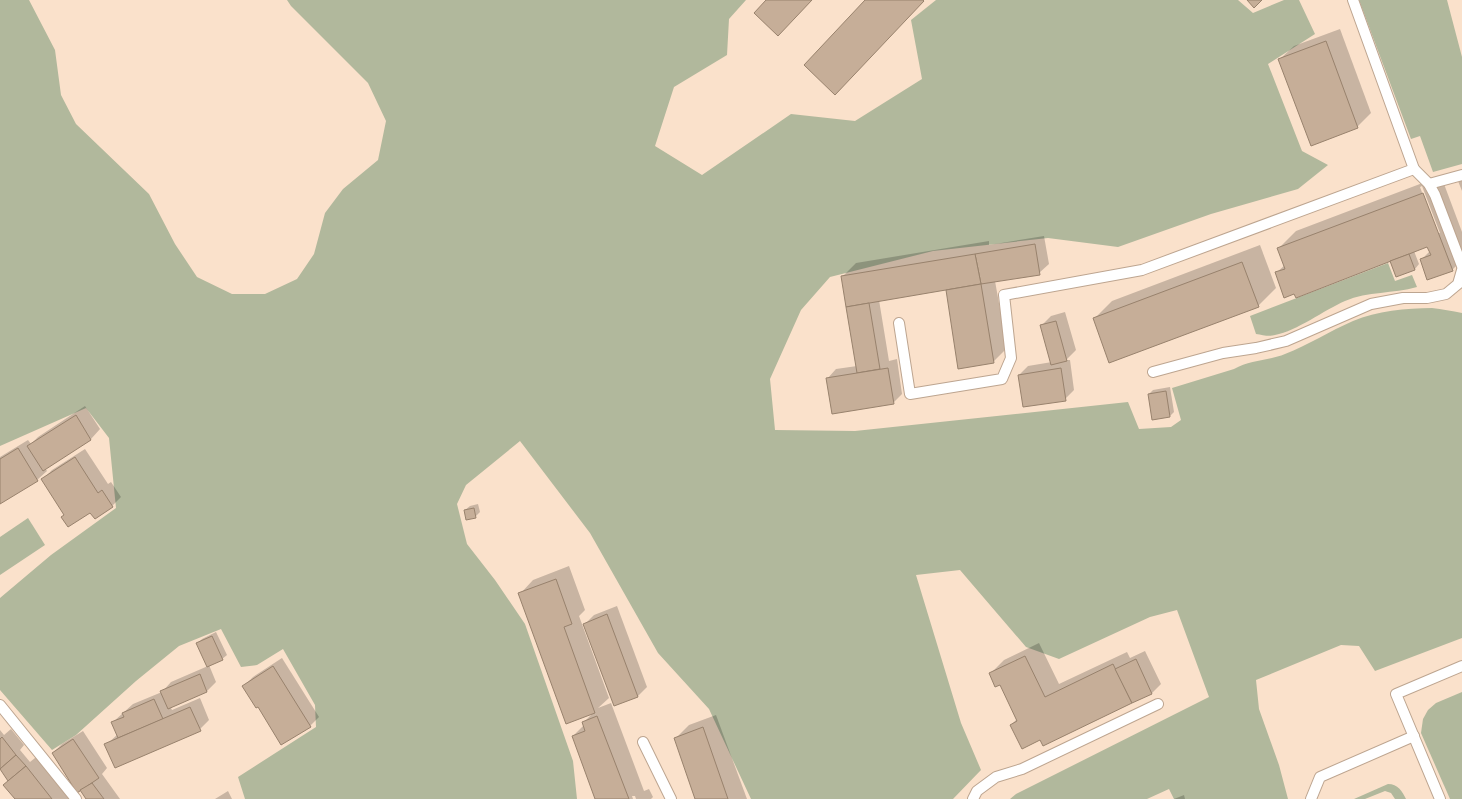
<svg xmlns="http://www.w3.org/2000/svg" width="1462" height="799" font-family="'Open Sans',sans-serif">
<rect width="100%" height="100%" fill="#fae1cb"/>
<!-- green -->
<g fill="#b1b89c">
<path d="M0,0H29L55,50L61,95L76,124L149,194L175,244L197,277L232,294H265L297,279L314,254L325,213L343,189L378,160L386,121L368,83L291,6L287,0H746L729,19L727,55L674,87L655,146L702,175L791,114L855,121L922,79L911,20L936,0H1238L1253,13L1284,0H1299L1315,34L1268,64L1302,151L1328,165L1298,189L1211,214L1118,247L1048,238L933,251L830,277L801,310L770,379L775,430L855,431L1128,402L1139,429L1171,427L1181,420L1172,388L1234,369C1250,360 1268,361 1285,354C1308,345 1330,331 1353,321C1377,311 1406,308 1432,308C1442,309 1452,311 1462,313V638L1375,671L1359,646L1341,645L1256,680L1259,709L1279,765L1288,799H1174L1169,789L1147,799H1010L1016,794L1209,697L1177,610L1150,617L1059,659L1026,647L960,570L916,575L961,723L981,770L953,799H751L709,709L658,653L590,533L520,441L466,485L457,504L467,544L495,580L525,624L573,761L577,799H245L238,777L316,727L315,705L283,649L257,665L241,667L221,629L179,646L136,681L76,735L52,750L0,690V598L51,555L116,508L109,438L86,408L0,446Z"/>
<path d="M1359,0H1447L1462,57V164L1433,172L1420,136L1411,139Z"/>
<path d="M1388,263L1395,281L1412,275L1417,287C1393,294 1368,291 1345,301C1324,310 1297,331 1275,335C1269,337 1263,335 1256,334L1250,316Z"/>
<path d="M28,518L45,545L0,575V537Z"/>
<path d="M1462,692V799H1450L1421,733L1423,719L1428,710L1436,703Z"/>
<path d="M1388,784C1398,784 1402,791 1406,799H1395L1391,793L1385,791L1365,799H1354Z"/>
</g>
<!-- shadow -->
<g fill="#0003" fill-rule="evenodd">
<path d="M1340,29L1371,113L1357,127L1280,59L1294,46Z"/>
<path d="M1441,176L1462,232V260L1452,270L1421,260L1430,251L1428,246L1414,251L1419,264L1415,269L1390,260L1276,273L1285,265L1278,249L1296,231ZM1422,186L1440,233H1437L1420,187Z"/>
<path d="M1462,177V191L1458,181Z"/>
<path d="M1044,236L1049,264L1039,273L995,281L1007,348L993,362L959,367L947,289L879,300L889,361L897,359L902,394L893,403L827,379L836,369L857,366L842,277L856,263L989,241V245Z"/>
<path d="M1260,245L1276,288L1258,306L1094,319L1112,301Z"/>
<path d="M1065,312L1076,350L1066,360H1070L1074,390L1065,399L1019,375L1028,366L1052,362L1041,326L1051,316Z"/>
<path d="M1170,387L1174,412L1170,416L1149,394L1153,390Z"/>
<path d="M85,406L100,429L91,439L45,468L47,471L37,480L0,503V457L28,440L31,444L38,437Z"/>
<path d="M85,449L108,484L111,482L121,497L112,506L91,511L43,479L52,470Z"/>
<path d="M478,504L480,512L475,517L465,510L470,506Z"/>
<path d="M569,566L585,610L579,616L609,698L598,708L611,703L644,791L649,789L653,797L651,799H636L635,796H632L633,799H597L573,736L584,725L583,723L594,712L520,594L533,580Z"/>
<path d="M617,606L647,687L638,696L615,705L585,624L594,615Z"/>
<path d="M216,632L227,655L222,659L209,665L216,682L207,691L170,706L172,710L200,698L209,720L200,729L106,745L118,734L113,722L133,704L162,692L171,682L208,666L198,643L202,639Z"/>
<path d="M1039,643L1059,684L1127,652L1130,658L1145,651L1161,684L1152,693L1043,745L1041,739L1011,725L1017,719L1000,683L990,674L1004,660Z"/>
<path d="M282,658L319,717L310,726L258,705L244,686L253,677Z"/>
<path d="M716,715L747,799H697L675,739L689,725Z"/>
<path d="M11,729L24,745L20,750L30,762L40,754L77,799H16L10,780L0,769V730L4,735Z"/>
<path d="M83,731L107,768L102,774L120,799H88L53,753L62,744Z"/>
<path d="M228,791L232,799H215Z"/>
<path d="M1184,795L1185,799H1174Z"/>
</g>
<!-- building -->
<g fill="#c6ae98" stroke="#98826d">
<path d="M766,0H812L778,36L754,13Z"/>
<path d="M865,0H923L924,1L835,95L804,65Z"/>
<path d="M1247,0H1262L1254,8Z"/>
<path d="M1326,41L1358,128L1311,146L1278,59Z"/>
<path d="M1423,193L1453,271L1427,280L1420,259L1431,255L1427,247L1296,298L1294,294L1284,298L1275,272L1285,269L1277,248Z"/>
<path d="M1035,244L1040,275L981,284L975,254Z"/>
<path d="M975,254L981,284L846,307L841,276Z"/>
<path d="M1409,254L1415,270L1396,277L1390,261Z"/>
<path d="M1242,262L1259,307L1109,363L1093,318Z"/>
<path d="M981,284L994,363L958,369L946,290Z"/>
<path d="M869,303L880,369L857,373L846,307Z"/>
<path d="M1056,321L1067,361L1051,365L1040,325Z"/>
<path d="M888,368L894,404L832,414L826,378Z"/>
<path d="M1061,368L1066,401L1023,407L1018,375Z"/>
<path d="M1166,391L1170,417L1152,420L1148,394Z"/>
<path d="M76,415L91,440L43,471L27,446Z"/>
<path d="M18,448L38,481L0,504V459Z"/>
<path d="M75,457L98,493L102,490L113,507L95,519L90,513L68,527L61,517L64,515L41,479Z"/>
<path d="M474,508L476,518L466,520L464,510Z"/>
<path d="M556,579L572,624L564,627L595,713L566,724L518,593Z"/>
<path d="M607,614L638,697L614,706L583,624Z"/>
<path d="M212,636L223,660L207,667L196,643Z"/>
<path d="M1025,656L1045,697L1113,664L1132,703L1043,746L1040,740L1022,749L1010,725L1017,721L1000,685L995,687L989,673Z"/>
<path d="M1136,659L1152,694L1132,703L1115,669Z"/>
<path d="M273,666L311,727L281,745L258,707L256,708L242,686Z"/>
<path d="M200,674L207,692L168,709L160,691Z"/>
<path d="M154,699L163,719L118,738L111,722L124,717L122,713Z"/>
<path d="M190,707L201,731L115,768L104,744Z"/>
<path d="M597,716L629,799H595L572,736L585,731L582,722Z"/>
<path d="M703,727L728,799H695L674,738Z"/>
<path d="M2,737L16,755L0,769V739Z"/>
<path d="M73,739L99,778L77,793L52,753Z"/>
<path d="M16,755L26,766L8,781L0,769Z"/>
<path d="M26,766L52,799H15L3,785Z"/>
<path d="M92,783L104,799H86L80,790Z"/>
</g>
<g fill="none" stroke-linecap="round" stroke-linejoin="round">
<!-- lane casing -->
<g stroke="#bda590" stroke-width="12">
<g id="lane">
<path d="M1414,169L1429,184L1435,195L1462,266"/>
<path d="M1429,184L1462,175"/>
<path d="M899,323L910,394L1002,379L1011,358L1004,295L1142,270L1414,169L1353,0"/>
<path d="M1153,372L1223,353L1256,348L1286,341L1371,304L1403,298H1427L1446,294L1458,284L1462,270"/>
<path d="M0,705L76,799"/>
<path d="M643,742L671,799"/>
<path d="M973,799L977,791L996,777L1022,769L1158,704"/>
<path d="M1311,799L1320,777L1414,736"/>
<path d="M1440,799L1396,694L1462,666"/>
</g>
</g>
<!-- lane -->
<use href="#lane" stroke="#fff" stroke-width="10"/>
</g>
</svg>
